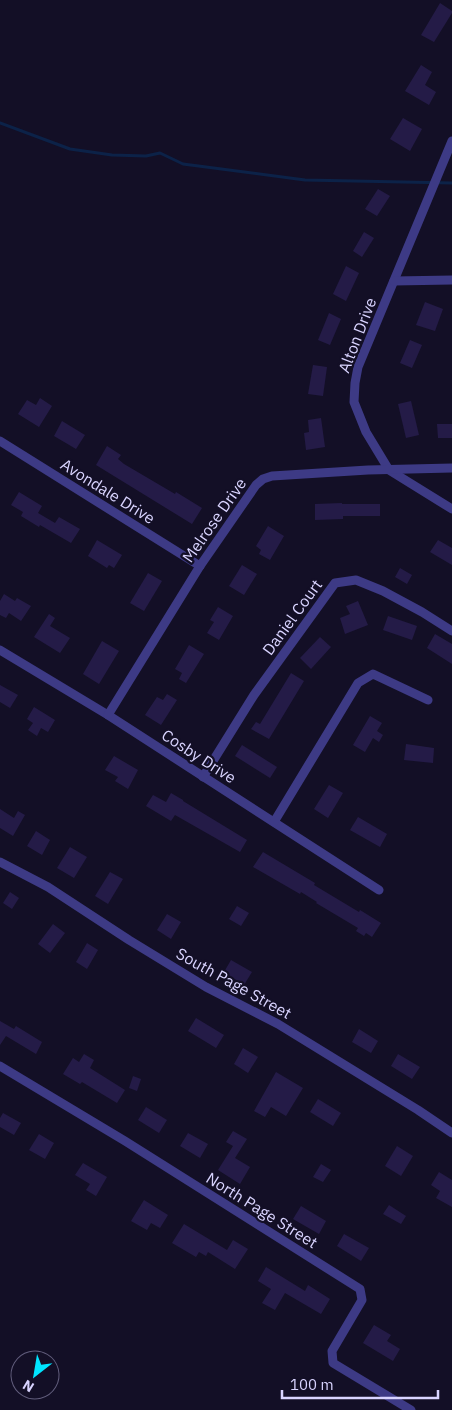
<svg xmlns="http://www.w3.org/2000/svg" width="452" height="1410" font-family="'IBM Plex Sans',sans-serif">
<rect width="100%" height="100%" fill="#130f26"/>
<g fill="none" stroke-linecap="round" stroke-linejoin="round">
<!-- stream -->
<path stroke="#0c2248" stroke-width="3" d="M0,123L70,149L112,155L146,156L160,153L183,164L305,180L452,183"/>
</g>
<!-- building -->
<g fill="#241b47">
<path d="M440,3L452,11V13L434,42L421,35Z"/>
<path d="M421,65L432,72L425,85L436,92L429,105L405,91Z"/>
<path d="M403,118L422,129L410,151L390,139Z"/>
<path d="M378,189L390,196L377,216L365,209Z"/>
<path d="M364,232L374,238L362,257L353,251Z"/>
<path d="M346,266L359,273L346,301L333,294Z"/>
<path d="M425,302L443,309L435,331L416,325Z"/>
<path d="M329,313L341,319L330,345L318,340Z"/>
<path d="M410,340L422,345L412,368L400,363Z"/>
<path d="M313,365L327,367L323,396L308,394Z"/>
<path d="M40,398L52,406L39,427L18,414L27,400L36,405Z"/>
<path d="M411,401L419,435L406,438L398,404Z"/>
<path d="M321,418L325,447L306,450L304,433L309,432L308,420Z"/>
<path d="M62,421L85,435L76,449L54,436Z"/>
<path d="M437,424H452V438H438Z"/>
<path d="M107,446L121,455L118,459L124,464L175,494L176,492L202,508L192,524L96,465Z"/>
<path d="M19,492L42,506L38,513L55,523L59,517L80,529L71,543L40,525L39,527L21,516L23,512L11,505Z"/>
<path d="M342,503V504H380V516H343V519L315,520V504Z"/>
<path d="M268,526L284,536L270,560L259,554L261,550L256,546Z"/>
<path d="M97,540L122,555L114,568L109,565L107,568L88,556Z"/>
<path d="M438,540L452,548V565L430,552Z"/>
<path d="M242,565L257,574L244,595L229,586Z"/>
<path d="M400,568L412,575L407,584L395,577Z"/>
<path d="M148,573L162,581L144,611L130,603Z"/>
<path d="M4,594L15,601L17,598L31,606L21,621L9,613L6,618L0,615V601Z"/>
<path d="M358,601L368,625L345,634L340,618L350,614L346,606Z"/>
<path d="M218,607L233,616L219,640L207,633L214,622L210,620Z"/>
<path d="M49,614L55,618L50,626L70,638L60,653L34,637Z"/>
<path d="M388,616L417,626L412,640L383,630Z"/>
<path d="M435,634L452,644V664L427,648Z"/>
<path d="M320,637L331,647L311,669L300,658Z"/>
<path d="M102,641L119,651L99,684L83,674Z"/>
<path d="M189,645L204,654L186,683L179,679L182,673L175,669Z"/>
<path d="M291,673L304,681L269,739L251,729L256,722L260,724Z"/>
<path d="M0,685L18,695L10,708L0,702Z"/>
<path d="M167,694L177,700L161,725L145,715L157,697L163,700Z"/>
<path d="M34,707L55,720L48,732L41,728L37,736L28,730L33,723L27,719Z"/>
<path d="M370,716L382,723L377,731L383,735L379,742L373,738L365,752L353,745Z"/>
<path d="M406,744L434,748L433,763L404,760Z"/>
<path d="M242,745L277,767L270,778L235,756Z"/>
<path d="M114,756L138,770L128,789L115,781L118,777L105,770Z"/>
<path d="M329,785L343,793L328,818L314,809Z"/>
<path d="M171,793L183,800V801L247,840L240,852L175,815L171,821L146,806L153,795L166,802Z"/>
<path d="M0,809L14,818L18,811L25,815L13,836L0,828Z"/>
<path d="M358,817L387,834L380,847L350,830Z"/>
<path d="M36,831L50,840L42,855L27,846Z"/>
<path d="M70,847L87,857L74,878L57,868Z"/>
<path d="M263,852L315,883L314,885L359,912L360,910L381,923L372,937L366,933L364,936L356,931L358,928L316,903L317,902L301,892L300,894L253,867Z"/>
<path d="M110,872L123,879L108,904L95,896Z"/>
<path d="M10,892L19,898L12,909L3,903Z"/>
<path d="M237,906L249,913L241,926L229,919Z"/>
<path d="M167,914L181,922L171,939L157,930Z"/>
<path d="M53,924L65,933L50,953L38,944Z"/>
<path d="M87,943L98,950L87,969L76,962Z"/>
<path d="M231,960L252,972L244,985L224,972Z"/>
<path d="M196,1018L224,1035L216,1048L188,1031Z"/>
<path d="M0,1021L14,1029L16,1026L42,1042L36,1054L6,1036L0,1045Z"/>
<path d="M359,1029L378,1041L371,1053L352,1042Z"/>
<path d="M243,1048L258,1057L248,1073L234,1064Z"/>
<path d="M84,1054L94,1060L90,1068L125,1090L117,1103L82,1082L80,1084L63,1074L73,1058L79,1062Z"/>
<path d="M398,1054L420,1067L412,1079L391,1066Z"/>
<path d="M276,1072L303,1088L286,1116L271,1107L265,1117L254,1111Z"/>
<path d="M133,1076L141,1079L137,1091L129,1088Z"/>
<path d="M318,1099L341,1113L333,1126L310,1112Z"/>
<path d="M146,1107L167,1120L159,1133L138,1120Z"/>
<path d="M3,1113L21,1123L14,1135L0,1127V1118Z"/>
<path d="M233,1131L247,1139L235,1158L250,1167L240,1184L218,1170L233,1146L226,1142Z"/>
<path d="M188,1133L208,1144L200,1158L180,1146Z"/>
<path d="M39,1134L54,1143L45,1159L29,1150Z"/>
<path d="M397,1146L413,1156L401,1176L385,1166Z"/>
<path d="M83,1163L107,1177L96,1196L86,1190L90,1184L75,1175Z"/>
<path d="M321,1164L331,1170L323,1182L313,1177Z"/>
<path d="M439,1172L452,1180V1207L436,1198L440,1191L431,1185Z"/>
<path d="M144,1200L168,1215L160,1228L151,1223L147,1230L131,1221Z"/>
<path d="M389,1205L406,1216L401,1224L383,1214Z"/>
<path d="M301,1206L326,1221L319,1234L293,1219Z"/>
<path d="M184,1224L227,1250L233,1240L248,1249L235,1269L208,1252L206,1256L199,1252L196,1257L172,1243Z"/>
<path d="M344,1234L369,1248L361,1261L337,1246Z"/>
<path d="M266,1267L305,1291L308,1285L330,1299L321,1314L285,1293L275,1310L262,1303L271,1289L258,1281Z"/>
<path d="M374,1325L391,1335L387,1341L400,1349L393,1361L363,1343Z"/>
</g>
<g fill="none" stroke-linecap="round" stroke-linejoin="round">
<!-- minor -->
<g stroke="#3d3a85" stroke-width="9">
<path d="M452,141L358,367L355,383L354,402L366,432L389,470L452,509"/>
<path d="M394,281L452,280"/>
<path d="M0,441L200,566"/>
<path d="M0,650L108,715L379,890"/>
<path d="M108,715L200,566L256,485L263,479L272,476L368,470L452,468"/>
<path d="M203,777L254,695L335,583L356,580L383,591L422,612L452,631"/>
<path d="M274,822L358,683L373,674L428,700"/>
<path d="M0,862L48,887L129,940L206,987L278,1024L418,1110L452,1133"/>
<path d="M0,1066L125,1141L360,1289L362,1300L332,1351L333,1363L411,1410"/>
</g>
</g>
<g text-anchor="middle" stroke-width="4.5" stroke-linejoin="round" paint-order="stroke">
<!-- street labels -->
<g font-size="16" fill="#d9d4ff" stroke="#130f26">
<text transform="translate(357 335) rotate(-69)" y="6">Alton Drive</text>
<text transform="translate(108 491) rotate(32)" y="6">Avondale Drive</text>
<text transform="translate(214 520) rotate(-55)" y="6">Melrose Drive</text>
<text transform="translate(292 617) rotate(-54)" y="6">Daniel Court</text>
<text transform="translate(199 756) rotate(33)" y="6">Cosby Drive</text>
<text transform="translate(234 983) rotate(29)" y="6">South Page Street</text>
<text transform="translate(262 1210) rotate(32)" y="6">North Page Street</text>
</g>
</g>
<!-- north arrow -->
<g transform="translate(35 1375) rotate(211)"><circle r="24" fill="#130f26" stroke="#625e7d"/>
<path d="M0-4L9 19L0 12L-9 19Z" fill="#00e5ff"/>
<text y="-8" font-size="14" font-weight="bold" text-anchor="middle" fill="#d9d4ff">N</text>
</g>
<!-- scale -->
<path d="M282 1390v8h156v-8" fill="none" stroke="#d9d4ff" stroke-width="2.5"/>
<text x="290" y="1390" font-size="15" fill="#d9d4ff" stroke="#130f26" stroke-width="4" paint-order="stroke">100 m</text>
</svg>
